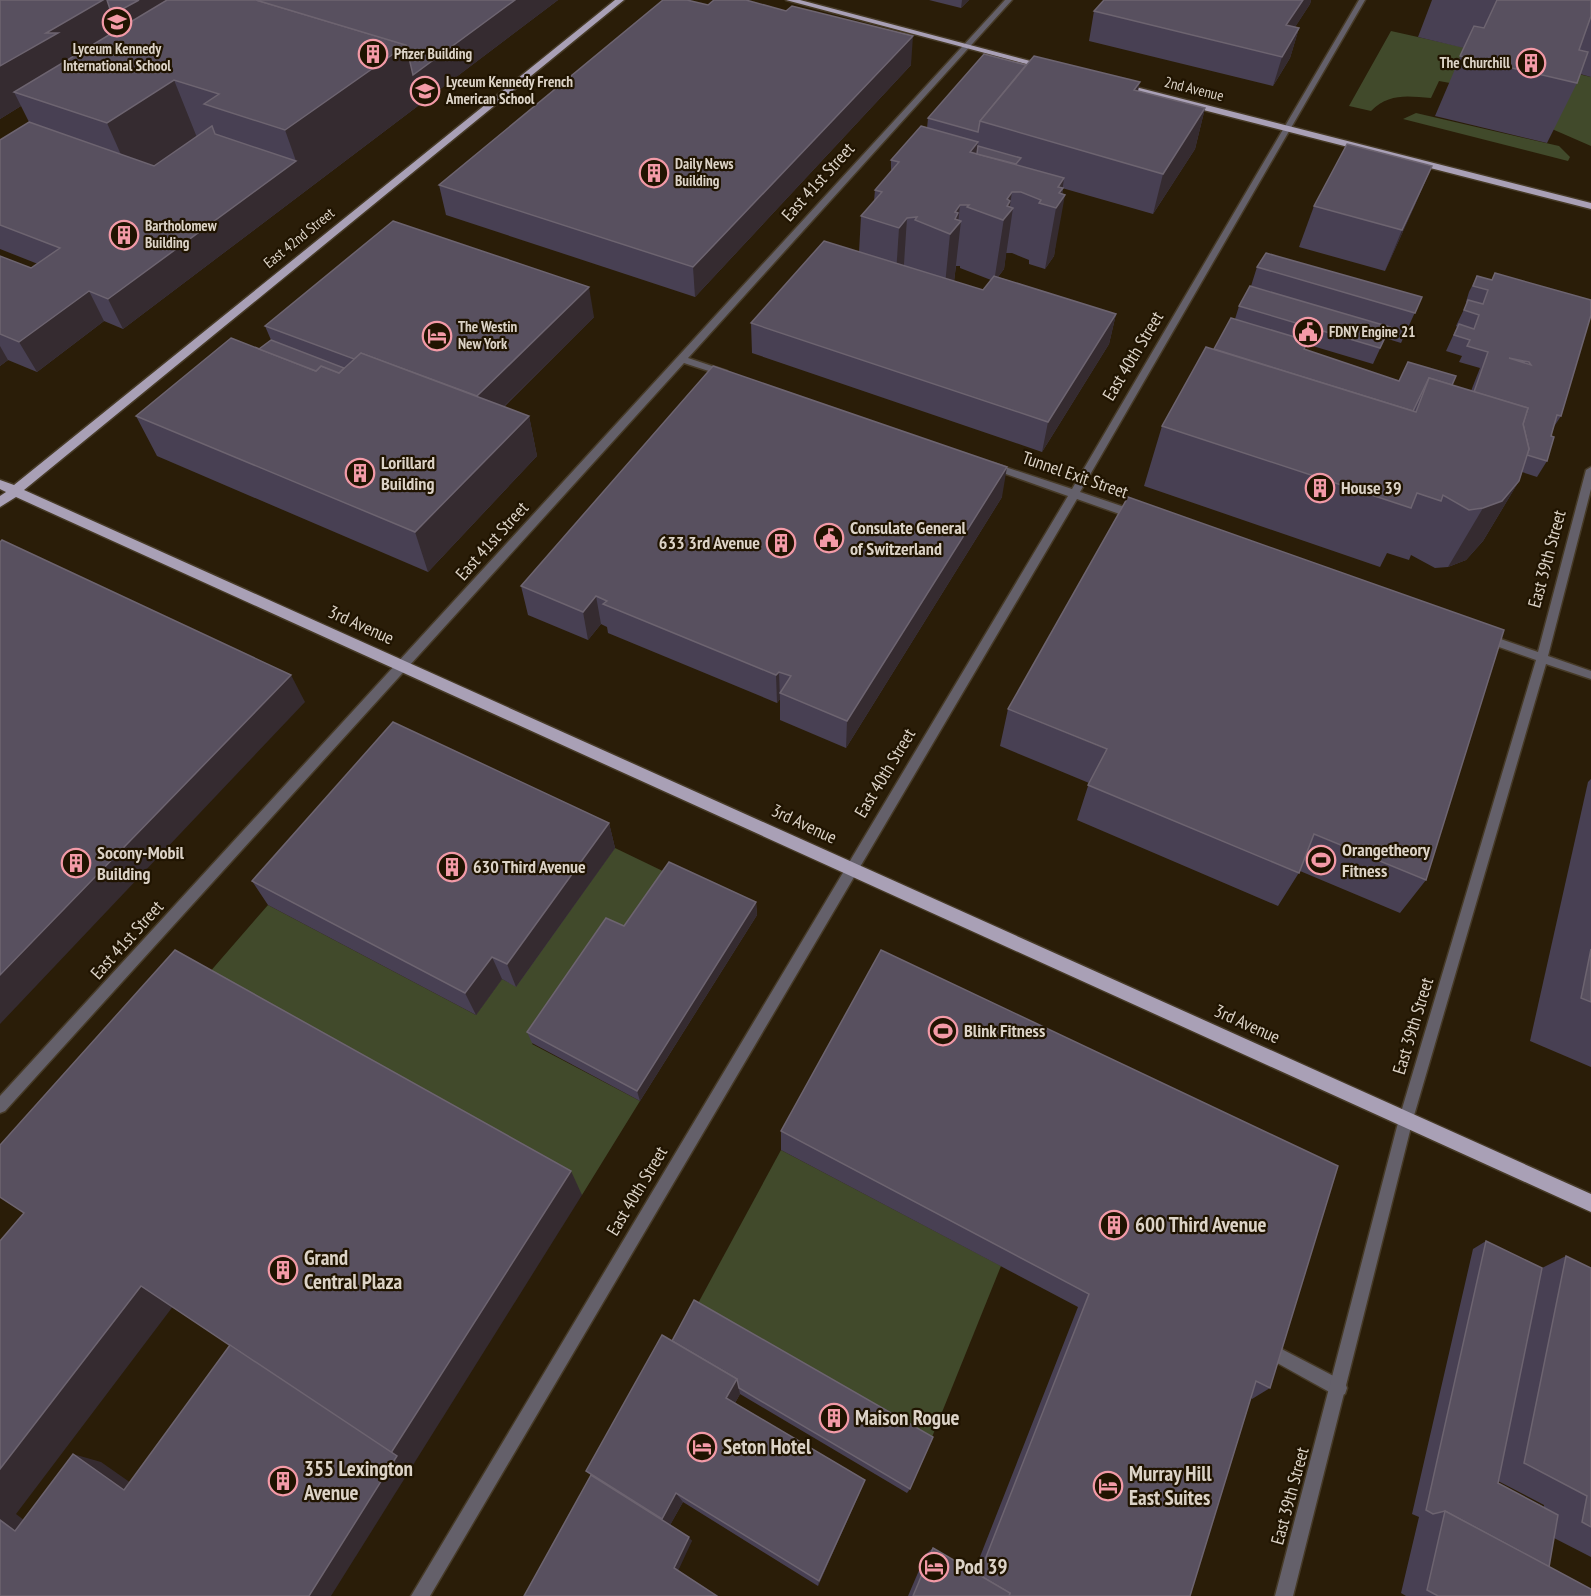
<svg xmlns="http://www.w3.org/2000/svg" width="1591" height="1596" font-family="'PT Sans Narrow',sans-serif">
<rect width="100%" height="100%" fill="#2a1d08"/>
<!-- green -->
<g fill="#414a2b">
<path d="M1391,31L1467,48L1461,85L1439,81L1431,98C1407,96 1389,93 1371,111L1349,106Z"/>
<path d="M1574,73L1591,77V146L1552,129Z"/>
<path d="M1416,113L1559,146L1570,157L1568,161L1403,119Z"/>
<path d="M615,848L671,875L532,1044L640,1101L582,1195L202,981L268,905L476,1015L502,979L516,986Z"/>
<path d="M781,1150L1001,1266L930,1442L696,1307Z"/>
</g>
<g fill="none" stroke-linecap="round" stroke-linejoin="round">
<!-- lane casing -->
<g stroke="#463a27" stroke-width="3">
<path id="lane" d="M1268,1342L1345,1382L1347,1388L1345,1394L1339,1396L1333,1394L1263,1355L1260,1350L1263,1345Z"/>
</g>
<!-- street casing -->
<g stroke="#463a27" stroke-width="3">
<g id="street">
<path d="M1005,0H1012L688,358L727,371V375H721L684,363L5,1111L0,1113V1096Z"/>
<path d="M1359,0H1365L1080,492L1139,512V518H1131L1077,499L430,1596H411L1068,496L989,468L988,466L993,463L1072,489Z"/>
<path d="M1591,467V489L1548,656L1591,671V679L1546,664L1413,1119L1293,1596H1275L1399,1119L1536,660L1482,641L1481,638L1486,634L1538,652L1586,470Z"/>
</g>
</g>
<!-- primary casing -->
<g stroke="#463a27" stroke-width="3">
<g id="primary">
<path d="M615,0H624L24,490L1591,1194V1212L16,497L0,507V496L6,492L0,489V480L14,485Z"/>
<path d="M786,0H800L1053,67L1045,69Z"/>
<path d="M1120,83L1591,203V209L1117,88V84Z"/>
</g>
</g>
<!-- lane -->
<use href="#lane" fill="#64606a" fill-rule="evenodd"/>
<!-- street -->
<use href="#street" fill="#64606a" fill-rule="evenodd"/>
<!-- primary -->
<use href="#primary" fill="#a9a0b6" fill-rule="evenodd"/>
</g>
<!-- wall -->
<g fill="#484053" fill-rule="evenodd">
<path d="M0,0H558L123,329L104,321L37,372L8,360L0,366V256L31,268L38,264L0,249V140L29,122L21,106L0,119Z"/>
<path d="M929,0H969L961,8Z"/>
<path d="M1104,0H1311L1310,4L1295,27L1299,28L1290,58L1273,86L1089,41L1094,11Z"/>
<path d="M1432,0H1591V77L1580,74L1577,83L1547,143L1435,116L1464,48L1418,37Z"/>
<path d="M708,5L786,11L911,65L695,297L446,215L439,185Z"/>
<path d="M1026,65L1138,91L1205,108L1195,149L1153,214L1062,188H1063L1054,256L1045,269L1029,264V260L1012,253H1006L1004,269L998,277L1116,314L1109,344L1042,452L752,353L751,323L859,252L861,216L874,201L875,190L891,171V160L927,128L928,118ZM956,266H960V268L991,280L983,290L954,281Z"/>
<path d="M1432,166L1414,207L1385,271L1299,247L1314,206Z"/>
<path d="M1257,267L1422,297L1401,343L1385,338L1373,364L1306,344L1304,349L1399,381L1408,362L1452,385L1471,391L1480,368L1459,362L1462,356L1446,351L1457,327L1456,326L1467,303L1466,302L1469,292L1477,276L1492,280L1495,273L1561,416L1553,428L1551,436L1547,461L1537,477L1522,472L1519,481L1483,541L1466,560L1448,567L1435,568L1411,555L1409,560L1387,553L1380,567L1144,486L1162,426L1235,319L1239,306L1251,286Z"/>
<path d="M594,317L504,407L529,416L537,456L428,572L157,456L136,416L259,349L271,340L265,326Z"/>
<path d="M1002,497L846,748L780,720V699L777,703L608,633L607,627L601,624L588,640L528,615L521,586Z"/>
<path d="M1008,709L1426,880L1400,913L1300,871L1278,906L1077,820L1089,783L1000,746Z"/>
<path d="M1591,779V1067L1530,1041L1588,782Z"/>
<path d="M609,823L615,848L516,987L502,979L476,1015L268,905L252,881Z"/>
<path d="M756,902L757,915L640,1101L532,1043L527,1032L624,926Z"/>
<path d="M781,1131L1270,1388L1252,1399L1251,1398L1190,1596H908L926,1554L933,1548L974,1572L1078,1307L781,1150Z"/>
<path d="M1486,1241L1542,1268L1566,1256L1591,1268V1557L1554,1538L1549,1567L1591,1596H1406L1401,1593L1419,1517L1412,1514L1473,1249ZM1498,1481L1544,1505V1507L1498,1483Z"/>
<path d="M672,1341L910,1489L907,1493L740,1394L735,1403L865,1480L818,1586L683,1502L670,1525L692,1541L524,1596L591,1475L586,1471Z"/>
</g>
<!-- shaded-wall -->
<g fill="#352b30">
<path d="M103,0H107L122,38L14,92L21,106L0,119V66L46,33Z"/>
<path d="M139,0H198L131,41L119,11Z"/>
<path d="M515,0H558L123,329L108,299L296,161L285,130L406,45Z"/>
<path d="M962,0H969L961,8Z"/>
<path d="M1303,0H1311L1310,4L1277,55L1286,25Z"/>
<path d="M1299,28L1290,58L1273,86L1282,57Z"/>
<path d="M913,36L911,65L695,297L693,267Z"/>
<path d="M174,80L198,140L134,184L107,123Z"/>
<path d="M1140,82L1131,123L1134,90Z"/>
<path d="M1205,108L1195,149L1153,214L1163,174Z"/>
<path d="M978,142L971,202L970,152Z"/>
<path d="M1432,166L1414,207L1385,271L1402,230Z"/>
<path d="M1064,178L1061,201L1065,195L1054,256L1045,269L1056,208L1058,187Z"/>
<path d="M1012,192L1009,212L1013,208L1004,269L994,282L1007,199Z"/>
<path d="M960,205L958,224L961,221L954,282L944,295L950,234L955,212Z"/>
<path d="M907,218L903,279L895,289L899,228Z"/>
<path d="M589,287L594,317L477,433L470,403Z"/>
<path d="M89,291L104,321L37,372L19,342Z"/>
<path d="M1116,314L1109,344L1042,452L1048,422Z"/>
<path d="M0,346L8,360L0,366Z"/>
<path d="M529,416L537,456L428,572L415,532Z"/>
<path d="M1007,467L1002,497L846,748L847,721Z"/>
<path d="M1519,481L1483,541L1466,560L1448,567L1483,508Z"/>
<path d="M596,596L601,624L588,640L583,612Z"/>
<path d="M779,672L780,699L777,703L776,675Z"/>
<path d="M291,675L305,702L0,1024V975Z"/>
<path d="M609,823L615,848L516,987L507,964Z"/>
<path d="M756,902L757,915L640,1101L637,1091Z"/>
<path d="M492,957L502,979L476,1015L465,993Z"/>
<path d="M571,1171L582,1195L331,1596H309L391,1453Z"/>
<path d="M141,1286L174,1305L16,1514L46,1537L15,1531L0,1520V1469Z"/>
<path d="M737,1379L740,1394L730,1412L726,1398Z"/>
<path d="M73,1454L101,1462L151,1497L124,1490Z"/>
<path d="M865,1480L861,1490L818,1586L819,1581Z"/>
<path d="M676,1493L683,1502L669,1527L662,1519Z"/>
<path d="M689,1537L692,1541L678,1571L674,1568Z"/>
</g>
<!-- building -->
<g fill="#58505f" stroke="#6d6470" stroke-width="1.5" fill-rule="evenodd">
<path d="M0,0H103L46,33H58L0,66Z"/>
<path d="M107,0H139L119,11L110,9Z"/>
<path d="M167,0H256L406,45L285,130L204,104L219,94L174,80L107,123L14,92Z"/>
<path d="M256,0H515L413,75L406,45Z"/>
<path d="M663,0H687L708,5L714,0H746L786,11L792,6L913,36L693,267L439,185Z"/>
<path d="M1104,0H1303L1286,25L1299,28L1282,57L1094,11Z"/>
<path d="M1497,0H1591V16L1579,50L1588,52L1577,83L1460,56L1474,26L1484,28Z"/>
<path d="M984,54L1026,65L980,121L978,132L928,118Z"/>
<path d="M1034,56L1140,82L1134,90L1205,108L1163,174L980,121Z"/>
<path d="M29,122L154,166L212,126L215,134L296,161L108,299L89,291L19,342L0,334V256L31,268L60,248L0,225V140Z"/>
<path d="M921,126L978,142L970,152L1064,178L1058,187L1063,188L1059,193L1065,195L1056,208L1039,203L1041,200L1021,192H1012L1007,199L1010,201L1007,206L1013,208L1003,220L967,207L969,205H960L955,212L958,213L955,219L961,221L950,234L915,220L917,217L907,218L899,228L861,216L882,192L875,190L899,162L891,160Z"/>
<path d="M1347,144L1432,166L1402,230L1314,206Z"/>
<path d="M978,146L1021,158L1016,164L977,154Z"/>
<path d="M393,221L589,287L477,396L361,353L354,359L265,326Z"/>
<path d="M824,241L983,290L994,276L1116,314L1048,422L751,323Z"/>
<path d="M1266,253L1422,297L1415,313L1257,267Z"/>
<path d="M1495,273L1591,300V315L1561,416L1557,415L1551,436L1554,437L1547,461L1527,455L1529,449L1523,424L1528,408L1474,392L1488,352L1467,346L1470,340L1454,335L1459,324L1474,329L1479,315L1464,310L1468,300L1483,304L1488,290L1473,286L1477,276L1492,280ZM1509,358L1529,362L1531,365Z"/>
<path d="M1250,286L1390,327L1380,348L1239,306Z"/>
<path d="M1231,318L1308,341L1304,349L1399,381L1408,362L1456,376L1452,385L1429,378L1413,411L1214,349Z"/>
<path d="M231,338L316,371L321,366L339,373L361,353L529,416L415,532L136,416Z"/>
<path d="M271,340L344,368L339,373L321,366L316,371L259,349Z"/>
<path d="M1206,347L1416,412L1429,378L1528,408L1523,424L1529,449L1519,481L1502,501L1483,508L1469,510L1443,495L1441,501L1417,493L1411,508L1162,426Z"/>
<path d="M713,366L1007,467L847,721L780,693L791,676L779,672L776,675L603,604L607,601L596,596L583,612L521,586Z"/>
<path d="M1128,497L1504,630L1426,880L1314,834L1299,873L1088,785L1107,749L1008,709Z"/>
<path d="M2,540L291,675L0,975V542Z"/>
<path d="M393,722L609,823L507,964L492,957L465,993L252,881Z"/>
<path d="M669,862L756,902L637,1091L527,1032L606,918L624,926Z"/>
<path d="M1591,949V1002L1581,998Z"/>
<path d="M175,950L571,1171L391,1453L141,1286L0,1469V1241L24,1213L0,1197V1145Z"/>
<path d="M881,950L1338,1166L1270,1388L1256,1381L1190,1596H1009L1010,1593L979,1575L1089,1294L781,1131Z"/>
<path d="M1486,1241L1542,1268L1498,1483L1558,1515L1549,1567L1445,1511L1433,1514L1426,1510Z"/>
<path d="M1566,1256L1591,1268V1527L1582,1522L1587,1496L1524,1463Z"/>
<path d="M694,1300L933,1437L910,1489L739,1388L737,1379L672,1341Z"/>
<path d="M662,1335L737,1379L726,1398L865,1480L819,1581L676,1493L662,1519L586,1471Z"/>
<path d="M230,1345L397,1456L309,1596H0V1520L15,1531L73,1454L124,1490Z"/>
<path d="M591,1475L689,1537L674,1568L717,1596H524Z"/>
<path d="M1445,1511L1591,1589V1596H1438L1427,1590Z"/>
<path d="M933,1548L1010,1593L1009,1596H913Z"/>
</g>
<!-- icons -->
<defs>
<g id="school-ring" transform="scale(1.5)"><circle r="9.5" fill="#201401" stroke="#f39aa7" stroke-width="1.5"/><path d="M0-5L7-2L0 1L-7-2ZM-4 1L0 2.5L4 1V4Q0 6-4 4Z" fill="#f39aa7"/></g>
<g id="building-ring" transform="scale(1.5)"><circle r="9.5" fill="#201401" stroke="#f39aa7" stroke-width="1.5"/><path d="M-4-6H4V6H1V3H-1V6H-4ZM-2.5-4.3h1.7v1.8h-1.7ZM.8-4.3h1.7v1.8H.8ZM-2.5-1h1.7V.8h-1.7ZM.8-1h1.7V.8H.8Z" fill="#f39aa7"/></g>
<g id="civic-ring" transform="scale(1.5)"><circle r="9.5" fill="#201401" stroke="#f39aa7" stroke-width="1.5"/><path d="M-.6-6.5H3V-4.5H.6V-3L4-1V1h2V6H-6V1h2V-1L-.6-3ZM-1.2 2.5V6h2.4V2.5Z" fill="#f39aa7"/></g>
<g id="hotel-ring" transform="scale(1.5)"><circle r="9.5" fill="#201401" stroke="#f39aa7" stroke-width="1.5"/><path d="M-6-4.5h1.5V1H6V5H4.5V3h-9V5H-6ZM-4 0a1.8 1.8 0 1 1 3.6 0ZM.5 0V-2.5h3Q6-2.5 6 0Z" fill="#f39aa7"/></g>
<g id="stadium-ring" transform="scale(1.5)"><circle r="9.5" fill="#201401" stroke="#f39aa7" stroke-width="1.5"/><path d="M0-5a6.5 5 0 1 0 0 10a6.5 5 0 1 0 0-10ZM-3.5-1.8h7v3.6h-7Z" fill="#f39aa7"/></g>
</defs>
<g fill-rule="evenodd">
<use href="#school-ring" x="117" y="22"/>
<use href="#building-ring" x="373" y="54"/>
<use href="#building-ring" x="1531" y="63"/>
<use href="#school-ring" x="425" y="91"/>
<use href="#building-ring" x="654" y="173"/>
<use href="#building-ring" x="124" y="235"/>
<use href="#civic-ring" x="1308" y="332"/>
<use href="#hotel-ring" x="437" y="336"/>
<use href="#building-ring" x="360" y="473"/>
<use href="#building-ring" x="1320" y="488"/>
<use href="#civic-ring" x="829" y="538"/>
<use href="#building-ring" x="781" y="543"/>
<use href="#stadium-ring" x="1321" y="860"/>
<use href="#building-ring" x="76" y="863"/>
<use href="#building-ring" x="452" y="867"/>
<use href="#stadium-ring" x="943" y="1031"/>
<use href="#building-ring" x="1114" y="1225"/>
<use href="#building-ring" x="283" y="1270"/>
<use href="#building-ring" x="834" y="1418"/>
<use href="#hotel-ring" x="702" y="1447"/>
<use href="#building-ring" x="283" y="1481"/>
<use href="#hotel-ring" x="1108" y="1486"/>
<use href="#hotel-ring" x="934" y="1567"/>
</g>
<g text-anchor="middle" stroke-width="4.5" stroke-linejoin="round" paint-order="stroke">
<!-- far-poi labels -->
<g font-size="15" font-weight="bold" fill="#dcd3c7" stroke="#201401" text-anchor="start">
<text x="117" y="54" text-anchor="middle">Lyceum Kennedy<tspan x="117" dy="17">International School</tspan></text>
<text x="394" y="59">Pfizer Building</text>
<text x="1510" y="68" text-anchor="end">The Churchill</text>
<text x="446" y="87">Lyceum Kennedy French<tspan x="446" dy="17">American School</tspan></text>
<text x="675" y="169">Daily News<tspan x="675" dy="17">Building</tspan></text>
<text x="145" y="231">Bartholomew<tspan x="145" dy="17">Building</tspan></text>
<text x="458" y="332">The Westin<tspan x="458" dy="17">New York</tspan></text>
<text x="1329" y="337">FDNY Engine 21</text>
</g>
<!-- far-street labels -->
<g font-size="15" fill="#dcd3c7" stroke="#201401">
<text transform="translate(1194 89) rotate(14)" y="5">2nd Avenue</text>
<text transform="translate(299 238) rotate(-39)" y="5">East 42nd Street</text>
</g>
<!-- street labels -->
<g font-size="18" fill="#dcd3c7" stroke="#201401">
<text transform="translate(818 182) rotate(-48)" y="6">East 41st Street</text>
<text transform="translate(1133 356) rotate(-59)" y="6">East 40th Street</text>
<text transform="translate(1075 475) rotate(19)" y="6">Tunnel Exit Street</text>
<text transform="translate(492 541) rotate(-48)" y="6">East 41st Street</text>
<text transform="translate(1547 559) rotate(-75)" y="6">East 39th Street</text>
<text transform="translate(361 625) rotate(24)" y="6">3rd Avenue</text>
<text transform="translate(885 773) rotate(-59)" y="6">East 40th Street</text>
<text transform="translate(804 824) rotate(25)" y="6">3rd Avenue</text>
<text transform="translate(127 940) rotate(-48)" y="6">East 41st Street</text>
<text transform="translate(1247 1024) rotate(24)" y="6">3rd Avenue</text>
<text transform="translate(1413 1026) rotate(-73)" y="6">East 39th Street</text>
<text transform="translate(637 1191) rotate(-59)" y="6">East 40th Street</text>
<text transform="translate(1290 1496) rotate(-75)" y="6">East 39th Street</text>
</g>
<!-- poi labels -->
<g font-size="18" font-weight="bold" fill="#dcd3c7" stroke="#201401" text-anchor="start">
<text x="381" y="469">Lorillard<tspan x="381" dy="21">Building</tspan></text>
<text x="1341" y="494">House 39</text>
<text x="850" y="534">Consulate General<tspan x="850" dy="21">of Switzerland</tspan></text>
<text x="760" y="549" text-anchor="end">633 3rd Avenue</text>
<text x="1342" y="856">Orangetheory<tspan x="1342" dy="21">Fitness</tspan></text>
<text x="97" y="859">Socony-Mobil<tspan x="97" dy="21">Building</tspan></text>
<text x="473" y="873">630 Third Avenue</text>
<text x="964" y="1037">Blink Fitness</text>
</g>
<!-- near-poi labels -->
<g font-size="21" font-weight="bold" fill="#dcd3c7" stroke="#201401" text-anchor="start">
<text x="1135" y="1232">600 Third Avenue</text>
<text x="304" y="1265">Grand<tspan x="304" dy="24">Central Plaza</tspan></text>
<text x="855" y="1425">Maison Rogue</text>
<text x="723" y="1454">Seton Hotel</text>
<text x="304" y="1476">355 Lexington<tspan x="304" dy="24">Avenue</tspan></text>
<text x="1129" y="1481">Murray Hill<tspan x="1129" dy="24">East Suites</tspan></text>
<text x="955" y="1574">Pod 39</text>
</g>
</g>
</svg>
